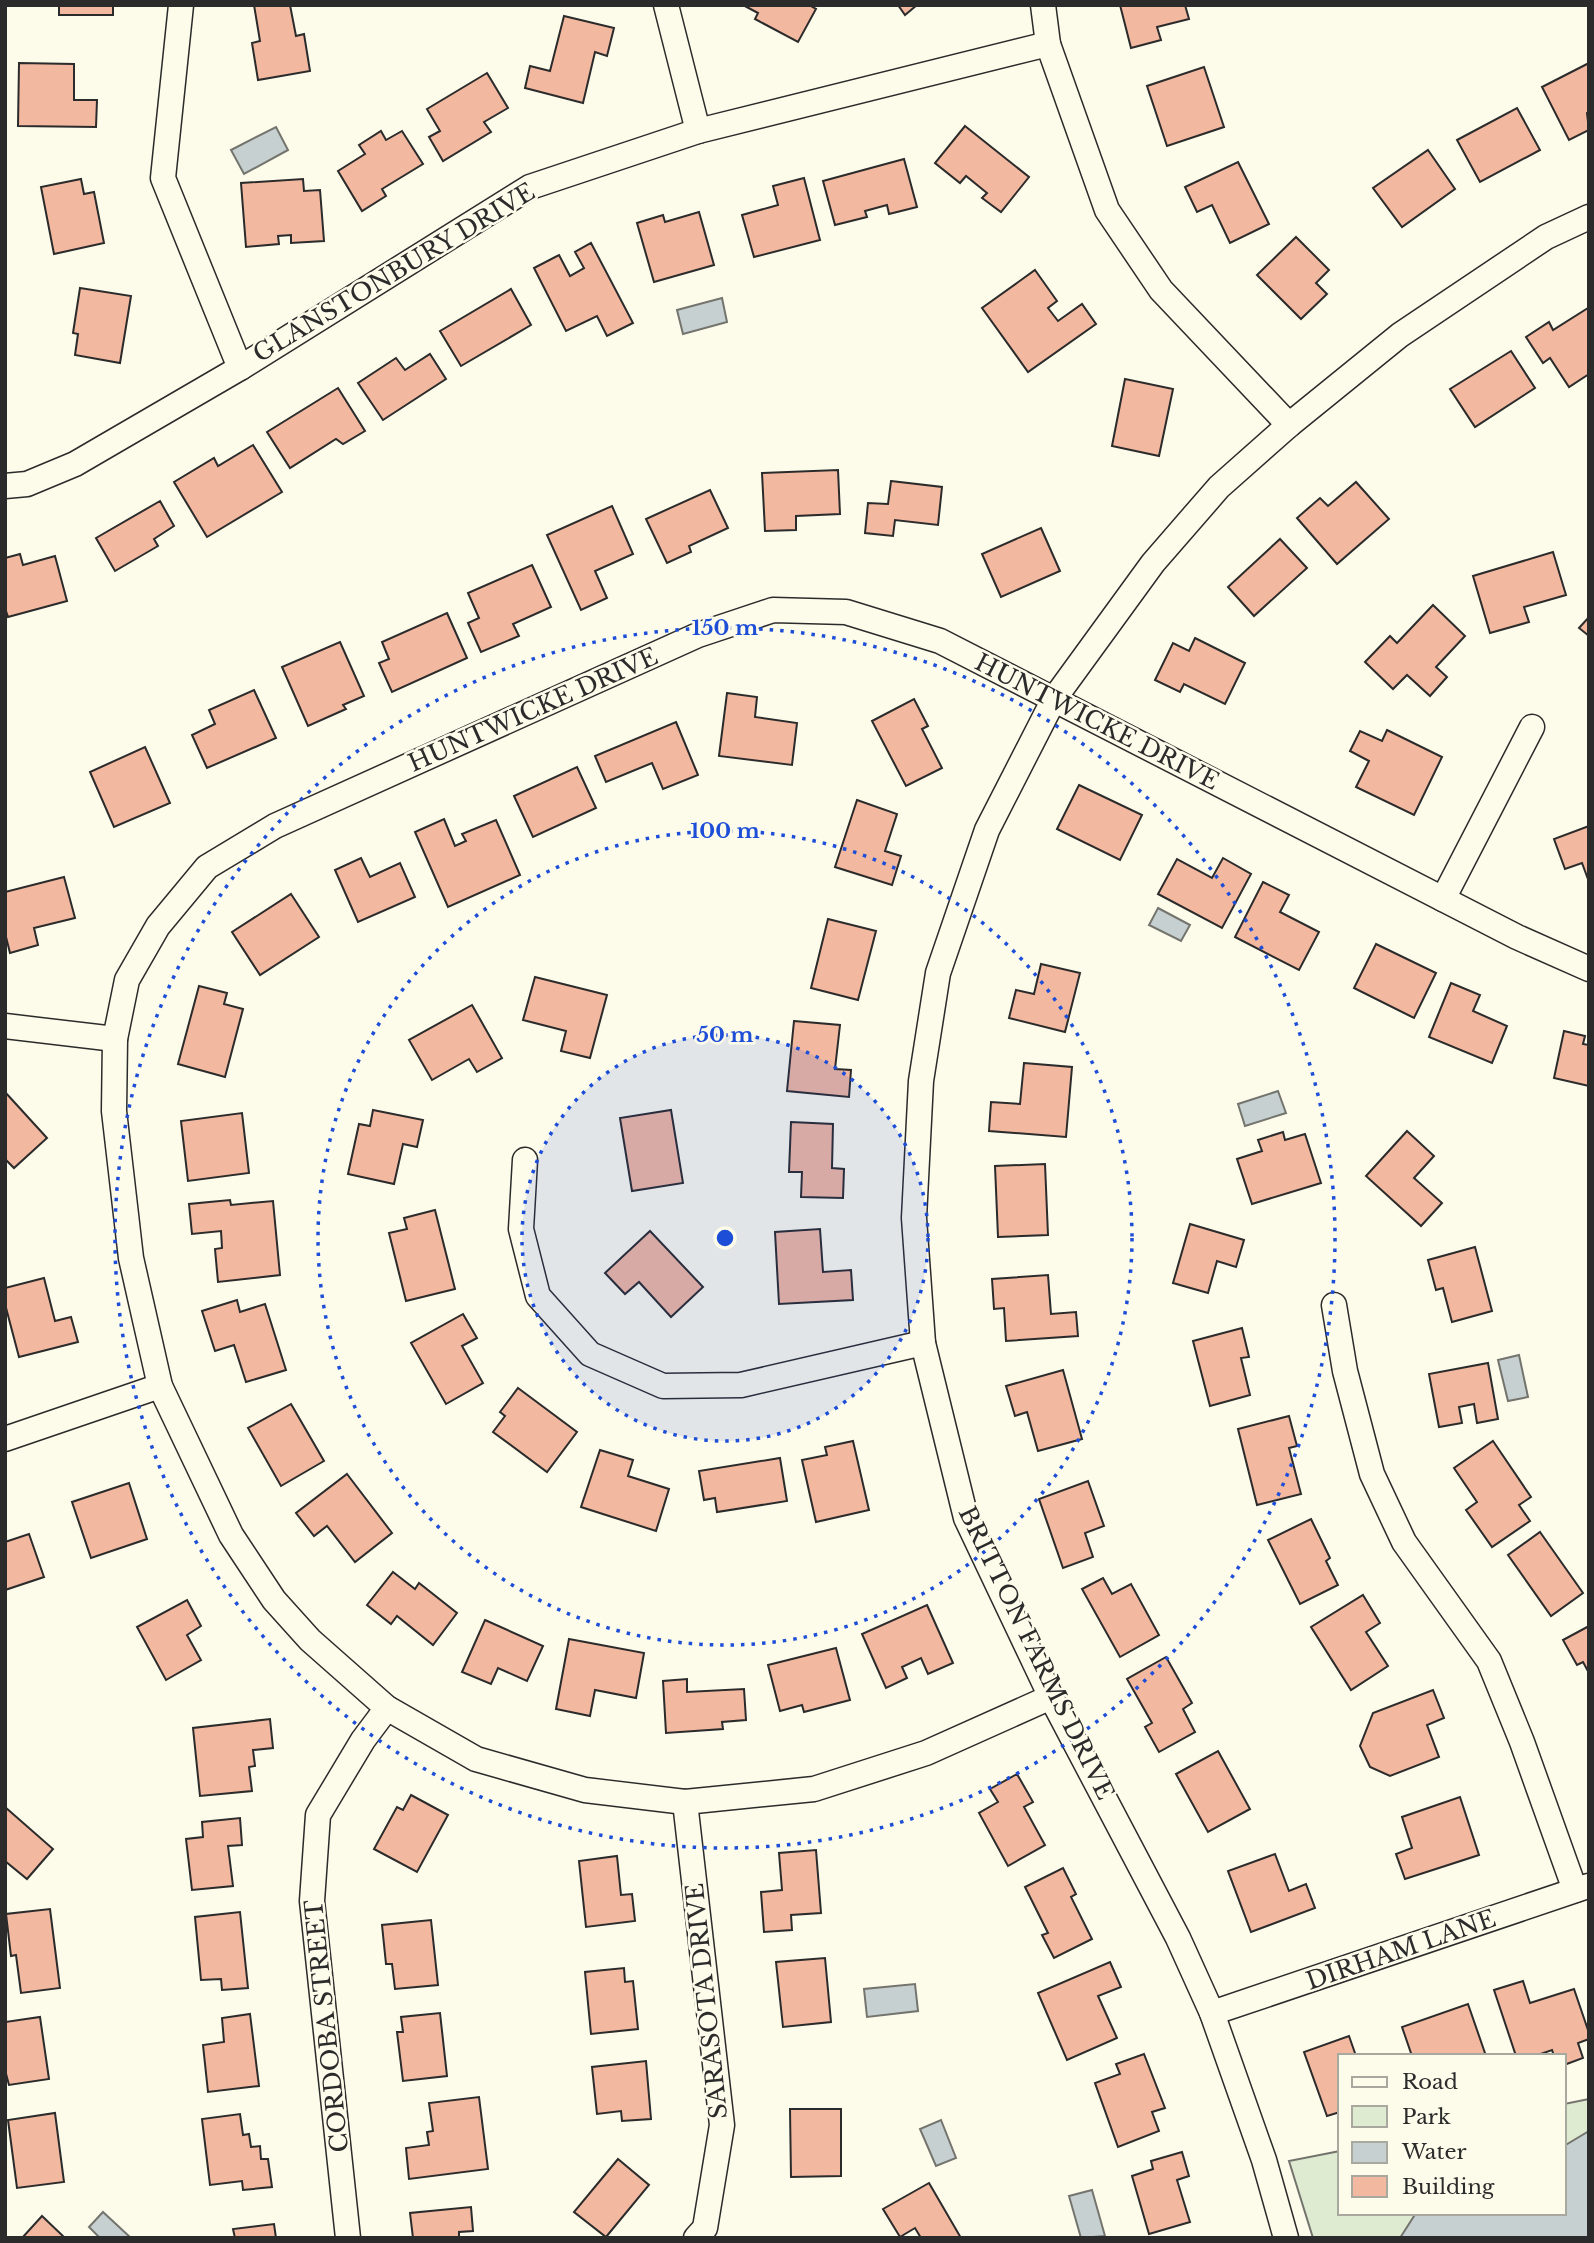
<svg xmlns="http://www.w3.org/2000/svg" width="1594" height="2243" font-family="'Libre Baskerville',serif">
<rect width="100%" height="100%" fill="#fdfbea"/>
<!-- green -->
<path fill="#deebd1" stroke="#74746e" stroke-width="2" d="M1589,2099V2238H1313L1289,2161L1340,2151V2213H1564V2104Z"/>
<!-- water -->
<g fill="#c7d0d0" stroke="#74746e" stroke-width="2">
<path d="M276,127L288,150L244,174L231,150Z"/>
<path d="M722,298L727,322L683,334L677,310Z"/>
<path d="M1158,908L1190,925L1181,941L1149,925Z"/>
<path d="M1278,1091L1286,1113L1245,1126L1238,1104Z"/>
<path d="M1519,1355L1528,1397L1508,1401L1498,1360Z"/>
<path d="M915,1984L918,2011L867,2017L864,1989Z"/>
<path d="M941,2120L956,2158L936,2166L920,2129Z"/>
<path d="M1589,2131V2238H1400L1416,2213H1564V2146Z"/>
<path d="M1092,2190L1105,2236L1081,2238L1069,2196Z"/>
<path d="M103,2212L131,2238H100L89,2227Z"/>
</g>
<!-- building -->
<g fill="#f2b8a0" stroke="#2b2b2b" stroke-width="2">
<rect x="59" y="5" width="54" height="10"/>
<path d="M254,5H290L296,36L304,34L310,71L258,80L252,43L260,41Z"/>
<path d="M743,5H809L816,9L798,42L755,19L758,13Z"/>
<path d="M898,5H917L905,15Z"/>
<path d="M1120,5H1185L1189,19L1157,27L1161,40L1131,48Z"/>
<path d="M564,16L614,28L607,56L595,52L583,103L525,88L530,66L550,71Z"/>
<path d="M19,63L74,64V100H97L96,127L18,126Z"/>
<path d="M1589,63V112L1587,113L1589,130L1569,140L1542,87Z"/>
<path d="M1204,67L1224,127L1167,146L1147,86Z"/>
<path d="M487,73L508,108L484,122L491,132L443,161L429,137L440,131L427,109Z"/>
<path d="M1517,108L1540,150L1480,182L1457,140Z"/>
<path d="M965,126L1029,177L1001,212L982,198L987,193L966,176L960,183L935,163Z"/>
<path d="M381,131L386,140L402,131L423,164L382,189L386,196L362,211L338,171L365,154L359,145Z"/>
<path d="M1428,150L1455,189L1402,227L1373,188Z"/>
<path d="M904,159L917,207L889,214L887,205L865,211L867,217L835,225L823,181Z"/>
<path d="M1238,162L1269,224L1230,243L1212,205L1197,212L1185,187Z"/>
<path d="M804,178L820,240L754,257L742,215L778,205L773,186Z"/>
<path d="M81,179L84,194L94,192L104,243L54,254L41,187Z"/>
<path d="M303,179L304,191L320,190L324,241L291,243V235L278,236L279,244L246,247L241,183Z"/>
<path d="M699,212L714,265L654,282L637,223L663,215L665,222Z"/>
<path d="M1296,237L1329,270L1316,283L1327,294L1301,319L1257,275Z"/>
<path d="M591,243L633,323L607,336L597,316L566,331L534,268L559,255L570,276L584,268L575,252Z"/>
<path d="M1035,270L1057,301L1048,308L1058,321L1082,304L1096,324L1028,372L982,308Z"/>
<path d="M80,288L131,296L120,363L75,355L78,334L73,333Z"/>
<path d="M511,289L531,325L461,366L440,331Z"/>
<path d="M1588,308L1589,374L1569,387L1550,358L1543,363L1526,337L1549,322L1553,330Z"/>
<path d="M1511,351L1535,388L1475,427L1450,389Z"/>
<path d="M430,354L446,379L383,420L358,383L396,358L405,370Z"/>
<path d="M1125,379L1173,389L1159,456L1112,446Z"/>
<path d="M338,388L365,431L343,444L336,439L290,468L267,432Z"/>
<path d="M253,445L282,492L207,537L174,482L214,458L218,466Z"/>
<path d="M838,470L840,514L796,516V530L765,531L762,473Z"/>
<path d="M891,481L942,487L938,525L895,520L893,536L865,533L868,503L888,504Z"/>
<path d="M1356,482L1389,519L1337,564L1297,518L1320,498L1328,506Z"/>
<path d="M710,490L728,528L689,546L691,552L667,563L646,519Z"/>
<path d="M160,501L174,526L154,539L158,546L115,571L96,538Z"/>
<path d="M612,506L633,554L595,571L607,598L581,610L547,535Z"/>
<path d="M1041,528L1060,571L1001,597L982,554Z"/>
<path d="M1280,539L1307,568L1254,616L1228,587Z"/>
<path d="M1553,552L1566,595L1524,607L1529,622L1490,633L1473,576Z"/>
<path d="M20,554L23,565L55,556L67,601L8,617L5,608V558Z"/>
<path d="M532,565L551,607L513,624L519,636L481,652L468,623L479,618L468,593Z"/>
<path d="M1433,605L1465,636L1436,667L1447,677L1430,696L1407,675L1393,689L1365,662L1390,636L1397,643Z"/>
<path d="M447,613L467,658L392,692L379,663L389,659L382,642Z"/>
<path d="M1589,617V636L1579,628Z"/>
<path d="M1195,638L1245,663L1225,704L1184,684L1180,692L1155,680L1173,643L1189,651Z"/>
<path d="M340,642L364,696L343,705L346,709L308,726L282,667Z"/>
<path d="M254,690L276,738L207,768L192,735L215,724L209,710Z"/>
<path d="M727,693L757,697L755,717L797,723L792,765L719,756Z"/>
<path d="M914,699L928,726L922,729L942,768L906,786L872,721Z"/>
<path d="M676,722L698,775L663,789L652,763L606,782L595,756Z"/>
<path d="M1387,730L1442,757L1414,815L1356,787L1369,761L1350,751L1360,731L1382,741Z"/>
<path d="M145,747L170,803L114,827L90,772Z"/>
<path d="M577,767L596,808L533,837L514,796Z"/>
<path d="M1079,785L1142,815L1120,860L1057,829Z"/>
<path d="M857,800L897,814L885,851L901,856L892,885L835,867Z"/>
<path d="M444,819L455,846L466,841L462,834L496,820L520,875L448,907L415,832Z"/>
<path d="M1589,826V882L1582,863L1565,869L1554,839Z"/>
<path d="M361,858L370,877L400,863L415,897L358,922L335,870Z"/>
<path d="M1223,858L1251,874L1222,928L1158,894L1177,859L1212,878Z"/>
<path d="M64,877L75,918L34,928L38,945L10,953L5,933V892Z"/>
<path d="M1263,882L1289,895L1280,912L1319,932L1299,970L1235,937Z"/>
<path d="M291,894L319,937L260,975L232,932Z"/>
<path d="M828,919L876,931L858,1000L811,988Z"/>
<path d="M1376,944L1436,973L1414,1018L1354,988Z"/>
<path d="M1041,964L1080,973L1065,1032L1009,1018L1016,990L1034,994Z"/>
<path d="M535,977L607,995L590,1058L561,1051L566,1031L523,1020Z"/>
<path d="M1451,983L1480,995L1473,1011L1507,1026L1492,1063L1429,1037Z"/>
<path d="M199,986L227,993L224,1004L243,1009L225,1077L178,1064Z"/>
<path d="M472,1005L502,1058L477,1072L469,1059L432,1080L409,1040Z"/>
<path d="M794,1021L840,1025L835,1069L851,1070L849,1097L787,1091Z"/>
<path d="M1564,1031L1585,1036L1583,1044L1589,1045V1086L1554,1078Z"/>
<path d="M1024,1063L1072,1067L1066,1137L989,1131L991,1102L1020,1104Z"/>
<path d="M5,1092L47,1138L14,1168L5,1159Z"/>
<path d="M373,1110L423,1120L417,1147L403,1144L394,1184L348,1174L359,1124L370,1126Z"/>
<path d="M671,1110L683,1183L632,1191L620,1118Z"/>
<path d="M242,1113L249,1173L188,1181L181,1121Z"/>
<path d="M791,1122L833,1124L832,1168L844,1169L843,1198L801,1197L802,1172H789Z"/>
<path d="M1407,1131L1434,1156L1414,1178L1442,1203L1421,1226L1366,1176Z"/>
<path d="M1283,1132L1285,1140L1305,1134L1321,1183L1252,1204L1237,1159L1262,1151L1258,1140Z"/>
<path d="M1045,1164L1048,1235L998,1237L995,1166Z"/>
<path d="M230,1200L231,1205L273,1201L280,1275L218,1282L215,1249L222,1248L221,1231L192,1234L189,1204Z"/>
<path d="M435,1210L455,1289L406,1301L389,1233L407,1229L404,1218Z"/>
<path d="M1190,1224L1244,1240L1236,1267L1217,1261L1208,1293L1173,1283Z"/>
<path d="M820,1229L823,1272L851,1270L853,1300L779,1304L775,1232Z"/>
<path d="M650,1231L703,1287L671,1317L639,1282L625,1294L605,1273Z"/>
<path d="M1475,1247L1492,1311L1452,1322L1443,1288L1436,1290L1428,1260Z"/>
<path d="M1048,1275L1051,1314L1076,1312L1078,1336L1006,1341L1004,1308L994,1309L992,1279Z"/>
<path d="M44,1278L55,1321L71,1317L78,1342L19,1357L5,1304V1288Z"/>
<path d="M237,1300L240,1312L265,1304L286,1370L246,1382L234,1345L215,1351L202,1311Z"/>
<path d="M463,1314L477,1338L462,1346L483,1383L446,1404L411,1343Z"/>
<path d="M1242,1328L1249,1357L1241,1358L1250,1395L1210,1406L1193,1341Z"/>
<path d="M1488,1363L1498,1419L1477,1423L1474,1404L1459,1407L1462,1423L1439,1427L1429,1374Z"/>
<path d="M1063,1370L1082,1439L1038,1451L1027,1412L1015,1416L1006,1386Z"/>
<path d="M518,1388L577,1432L547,1472L493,1432L505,1416L500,1412Z"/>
<path d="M291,1404L324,1461L281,1486L248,1428Z"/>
<path d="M1289,1416L1297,1446L1289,1448L1301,1494L1257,1505L1238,1429Z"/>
<path d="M853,1441L869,1510L816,1522L802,1460L827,1455L825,1447Z"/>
<path d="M1493,1441L1531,1497L1519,1505L1530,1521L1492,1547L1466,1510L1477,1502L1454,1468Z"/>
<path d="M600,1450L633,1460L628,1476L669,1489L656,1531L581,1507Z"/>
<path d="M780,1458L787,1501L717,1512L715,1498L704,1500L699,1471Z"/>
<path d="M347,1474L392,1533L355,1562L327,1526L314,1536L296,1513Z"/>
<path d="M1088,1481L1104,1526L1085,1533L1093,1557L1063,1568L1039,1499Z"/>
<path d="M129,1483L147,1539L91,1558L72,1502Z"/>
<path d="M1311,1519L1330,1558L1326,1561L1338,1585L1300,1604L1268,1540Z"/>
<path d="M1540,1532L1583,1593L1551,1616L1508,1555Z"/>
<path d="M29,1534L44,1577L5,1590V1542Z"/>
<path d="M393,1572L415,1589L419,1583L457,1613L433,1645L397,1616L391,1624L367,1605Z"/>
<path d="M1103,1578L1112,1594L1131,1584L1159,1635L1120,1657L1082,1589Z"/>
<path d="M1363,1595L1380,1623L1366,1632L1388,1666L1351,1690L1311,1627Z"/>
<path d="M187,1600L201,1626L187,1635L201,1660L166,1680L137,1627Z"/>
<path d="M927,1605L953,1663L928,1674L921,1658L902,1667L907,1678L886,1688L862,1634Z"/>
<path d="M485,1620L543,1646L527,1681L498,1668L491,1684L462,1672Z"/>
<path d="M1589,1626V1673L1583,1662L1577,1665L1563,1640Z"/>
<path d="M569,1639L644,1653L636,1698L595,1690L590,1716L556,1709Z"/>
<path d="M836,1648L850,1700L804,1712L802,1705L780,1711L768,1665Z"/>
<path d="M1166,1657L1192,1703L1183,1709L1195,1732L1159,1752L1145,1727L1152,1723L1127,1679Z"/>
<path d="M687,1679V1692L744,1689L746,1720L722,1722L723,1729L666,1733L663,1681Z"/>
<path d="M1433,1690L1444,1718L1427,1725L1439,1757L1390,1776L1370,1767L1360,1746L1373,1713Z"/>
<path d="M270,1719L273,1748L253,1750L255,1766L249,1767L252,1791L200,1796L193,1728Z"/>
<path d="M1218,1751L1250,1809L1208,1832L1176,1774Z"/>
<path d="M1017,1774L1033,1802L1024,1807L1045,1845L1008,1866L979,1813L998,1802L990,1789Z"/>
<path d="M411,1795L448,1815L417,1872L374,1849L397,1807L403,1810Z"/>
<path d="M1460,1797L1479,1855L1405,1879L1396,1854L1412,1848L1402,1817Z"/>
<path d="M5,1807L53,1849L27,1879L5,1861Z"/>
<path d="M240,1818L242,1845L228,1846L233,1886L192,1890L186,1839L203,1837L202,1822Z"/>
<path d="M816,1850L821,1913L791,1915L792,1930L764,1932L761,1892L782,1890L779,1853Z"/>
<path d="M1275,1854L1289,1891L1306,1884L1315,1908L1251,1932L1228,1871Z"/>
<path d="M617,1856L621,1895L632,1894L635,1921L586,1927L579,1861Z"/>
<path d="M1063,1868L1076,1894L1071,1897L1092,1939L1054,1958L1042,1935L1048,1933L1025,1887Z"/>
<path d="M50,1909L60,1988L21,1993L16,1955L11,1956L6,1914Z"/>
<path d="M240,1912L248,1988L222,1990L221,1979L201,1980L195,1917Z"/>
<path d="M431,1920L438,1985L395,1989L392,1964H386L382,1925Z"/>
<path d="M825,1958L831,2022L783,2027L776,1962Z"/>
<path d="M1110,1962L1121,1987L1098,1996L1117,2038L1067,2060L1038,1993Z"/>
<path d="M624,1968L625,1982L633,1981L638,2029L591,2034L585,1972Z"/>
<path d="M1523,1981L1530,2003L1574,1989L1589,2033V2039L1578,2043L1583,2058L1564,2065V2056H1554L1552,2050L1535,2056H1516L1494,1990Z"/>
<path d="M1468,2004L1486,2056H1412L1402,2027Z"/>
<path d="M440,2013L447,2076L403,2081L397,2032H403L401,2017Z"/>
<path d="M250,2014L259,2086L208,2092L203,2045L224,2042L222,2018Z"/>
<path d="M40,2017L49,2079L9,2085L5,2070V2022Z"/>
<path d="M1349,2036L1356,2056H1340V2112L1327,2116L1304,2052Z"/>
<path d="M1144,2054L1165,2108L1152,2112L1159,2131L1118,2147L1095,2083L1120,2074L1116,2064Z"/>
<path d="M646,2061L651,2119L622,2121L621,2111L597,2114L592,2067Z"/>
<path d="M479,2097L488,2169L409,2179L406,2148L429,2145L427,2132L433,2131L429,2103Z"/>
<path d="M790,2109H841V2176L791,2177Z"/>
<path d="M55,2113L64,2182L17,2188L8,2120Z"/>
<path d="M240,2114L243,2135L249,2134L251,2147L260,2146L261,2159H268L272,2187L243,2190L242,2181L210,2185L202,2119Z"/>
<path d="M1182,2152L1189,2176L1177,2180L1190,2222L1149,2234L1132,2176L1153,2169L1151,2161Z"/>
<path d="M618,2159L649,2185L606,2237L574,2212Z"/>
<path d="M929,2183L961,2238H921L915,2228L900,2237L883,2209Z"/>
<path d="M471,2207L473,2231L459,2232V2238H413L410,2213Z"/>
<path d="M42,2216L65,2238H22Z"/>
<path d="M274,2224L276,2238H235L233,2229Z"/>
</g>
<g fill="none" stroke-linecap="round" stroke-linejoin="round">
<!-- street casing -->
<g stroke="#2b2b2b" stroke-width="27">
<g id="street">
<path d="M181,5L163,178L240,368"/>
<path d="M666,5L698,131"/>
<path d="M1043,5L1048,44L1107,210L1161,290L1289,425"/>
<path d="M5,486L27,484L75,464L240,368L530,187L698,131L1048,44"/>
<path d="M1443,899L1532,727"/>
<path d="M5,1026L115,1039"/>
<path d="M525,1160L521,1229L538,1296L590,1354L663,1386L741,1385L923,1343"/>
<path d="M1334,1305L1345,1371L1372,1474L1404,1542L1489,1661L1522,1742L1575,1890"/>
<path d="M5,1439L160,1386"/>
<path d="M1051,1697L926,1753L814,1789L685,1802L585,1790L476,1759L387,1708L310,1640L274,1600L231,1535L160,1386L131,1258L114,1111L115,1039L127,980L158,926L207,867L275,826L698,635L773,610L846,612L940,641L1517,937L1589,969"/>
<path d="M685,1802L722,2125L705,2228L696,2238"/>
<path d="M1212,2013L1588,1886"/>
<path d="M348,2238L312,1901L318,1815L363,1740L387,1708"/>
<path d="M1286,2238L1264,2160L1212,2013L1178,1938L1051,1697L966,1518L923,1343L914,1218L921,1081L938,973L987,830L1054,699L1153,563L1219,487L1289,425L1400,335L1546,237L1589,217"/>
</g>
</g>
<!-- street -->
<use href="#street" stroke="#fdfbea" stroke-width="24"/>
</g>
<!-- distance rings -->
<circle cx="725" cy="1238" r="203" fill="#1d4ed8" fill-opacity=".12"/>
<g fill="none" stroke="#1d4ed8" stroke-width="3.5" stroke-dasharray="3.5 7">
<circle cx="725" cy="1238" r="203"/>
<circle cx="725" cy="1238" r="407"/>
<circle cx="725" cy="1238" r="610"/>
</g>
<g text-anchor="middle" stroke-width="5" stroke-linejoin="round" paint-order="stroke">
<!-- street labels -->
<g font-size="24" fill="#2b2b2b" stroke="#fdfbea">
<text transform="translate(394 273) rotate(-31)" y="8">GLANSTONBURY DRIVE</text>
<text transform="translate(533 710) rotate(-24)" y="8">HUNTWICKE DRIVE</text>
<text transform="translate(1097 722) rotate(27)" y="8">HUNTWICKE DRIVE</text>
<text transform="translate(1036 1653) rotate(64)" y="8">BRITTON FARMS DRIVE</text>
<text transform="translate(1401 1950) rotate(-19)" y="8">DIRHAM LANE</text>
<text transform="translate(707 2001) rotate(-96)" y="8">SARASOTA DRIVE</text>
<text transform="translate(327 2026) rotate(-96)" y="8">CORDOBA STREET</text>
</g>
</g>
<circle cx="725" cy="1238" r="10" fill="#1d4ed8" stroke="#fdfbea" stroke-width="3.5"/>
<g font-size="21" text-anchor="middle" font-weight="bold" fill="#1d4ed8" stroke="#fdfbea" stroke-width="5" stroke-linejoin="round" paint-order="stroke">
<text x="725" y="635">150 m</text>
<text x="725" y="838">100 m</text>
<text x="725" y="1042">50 m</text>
</g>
<!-- border -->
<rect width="1594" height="2243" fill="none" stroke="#2b2b2b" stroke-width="14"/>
<!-- legend -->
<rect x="1338" y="2054" width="228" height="161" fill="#fdfbea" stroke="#a9a89e" stroke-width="2"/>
<rect x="1352" y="2077" width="35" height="10" fill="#fdfbea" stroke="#a9a89e" stroke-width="2"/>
<text x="1402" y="2089" font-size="21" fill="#2b2b2b">Road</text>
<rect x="1352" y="2106" width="35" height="21" fill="#deebd1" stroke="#a9a89e" stroke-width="2"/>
<text x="1402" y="2124" font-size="21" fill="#2b2b2b">Park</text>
<rect x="1352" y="2142" width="35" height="21" fill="#c7d0d0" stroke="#a9a89e" stroke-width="2"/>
<text x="1402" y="2159" font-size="21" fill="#2b2b2b">Water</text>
<rect x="1352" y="2176" width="35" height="21" fill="#f2b8a0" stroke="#a9a89e" stroke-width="2"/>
<text x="1402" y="2194" font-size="21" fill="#2b2b2b">Building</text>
</svg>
